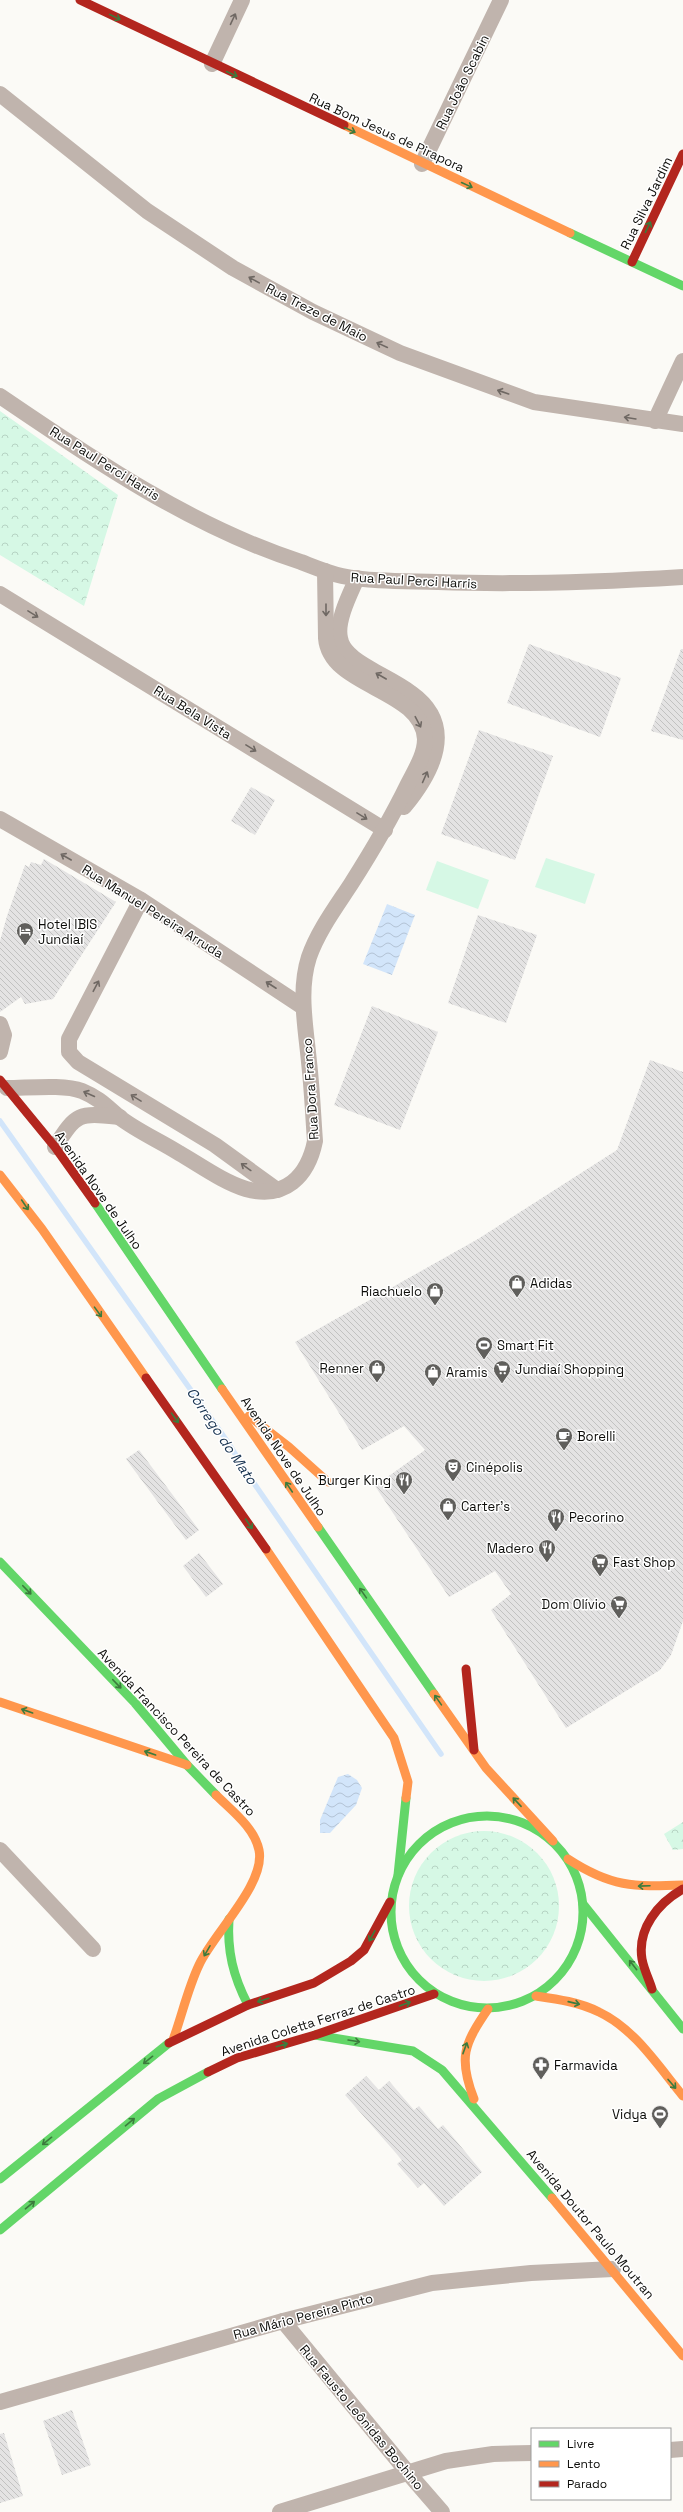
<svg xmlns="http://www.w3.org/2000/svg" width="683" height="2512" font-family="'Space Grotesk',sans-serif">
<defs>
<pattern id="park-crowns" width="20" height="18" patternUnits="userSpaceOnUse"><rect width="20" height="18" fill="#d6f8e5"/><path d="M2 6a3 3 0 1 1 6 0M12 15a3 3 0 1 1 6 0" fill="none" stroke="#b6d3c3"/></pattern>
<pattern id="water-waves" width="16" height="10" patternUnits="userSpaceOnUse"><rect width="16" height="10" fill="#d2e5fa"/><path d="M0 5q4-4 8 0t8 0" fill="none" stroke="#b3c3d5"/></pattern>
<pattern id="building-back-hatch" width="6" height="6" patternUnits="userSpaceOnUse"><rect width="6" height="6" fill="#e4e3e3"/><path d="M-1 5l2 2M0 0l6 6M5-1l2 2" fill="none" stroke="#c2c2c1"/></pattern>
</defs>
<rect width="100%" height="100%" fill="#fbfaf6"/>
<!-- park -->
<g fill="url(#park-crowns)">
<path d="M0,411L118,495L84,606L0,555Z"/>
<path d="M683,1822V1849L673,1850L664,1834Z"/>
<circle cx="484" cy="1906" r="75"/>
</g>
<!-- garden -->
<g fill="#d6f8e5">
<path d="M546,858L595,874L585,904L535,887Z"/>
<path d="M437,861L489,880L478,909L426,890Z"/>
</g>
<!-- water -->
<g fill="url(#water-waves)">
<path d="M387,904L415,915L392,975L363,964Z"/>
<path d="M348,1774L357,1780L362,1788L356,1805L330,1833H320V1820L338,1777Z"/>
</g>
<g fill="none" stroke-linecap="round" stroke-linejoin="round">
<!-- stream -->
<path stroke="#d2e5fa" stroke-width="5.5" d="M0,1121L227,1441L249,1476L441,1754"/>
</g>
<!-- building -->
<g fill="url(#building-back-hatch)">
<path d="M529,644L621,678L600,737L507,703Z"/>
<path d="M681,649H683V740L651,731Z"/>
<path d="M479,730L553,756L515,860L441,834Z"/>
<path d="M251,787L275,800L255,835L231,821Z"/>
<path d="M44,859L116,902L53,999L25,1004L21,997L0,1012V941L7,916L25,865L29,867L31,862L41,865Z"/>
<path d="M478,915L537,935L506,1023L448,1003Z"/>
<path d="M372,1006L438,1032L400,1130L334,1105Z"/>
<path d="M650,1060L683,1072V1621L671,1655L660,1670L566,1728L491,1610L511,1594L495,1571L449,1597L375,1486L425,1450L404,1426L362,1450L295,1342L478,1239L617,1150Z"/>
<path d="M139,1450L199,1530L186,1540L126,1459Z"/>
<path d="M199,1553L223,1584L206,1597L183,1566Z"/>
<path d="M366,2076L379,2090L389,2081L414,2110L419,2106L438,2129L443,2125L482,2172L444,2206L424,2183L418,2188L397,2164L402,2160L345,2095Z"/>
<path d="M72,2410L91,2465L62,2475L43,2421Z"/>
<path d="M4,2433L23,2496L0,2503V2434Z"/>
</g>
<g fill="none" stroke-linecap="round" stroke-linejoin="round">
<!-- street -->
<g stroke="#c0b4ad" stroke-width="16">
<path d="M212,64L242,0"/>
<path d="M0,94L147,211L233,268L313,312L400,353L534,402L683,424"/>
<path d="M422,164L501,0"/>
<path d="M0,396C94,460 192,527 301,562C314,567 328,573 342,576C373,582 406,581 438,582C519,585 601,582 683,577"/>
<path d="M655,421L683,361"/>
<path d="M357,578C350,594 336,621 340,638C342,652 358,662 369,668C382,676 398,683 411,693C457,726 433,772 404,807"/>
<path d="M0,594L385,830"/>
<path d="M0,819L141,900L303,1007"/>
<path d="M141,900L69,1039V1052L78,1062L215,1145L277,1190"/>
<path d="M0,1024L4,1035L0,1052"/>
<path d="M7,1088C28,1088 64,1084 82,1091C99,1098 106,1106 119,1117C137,1131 160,1141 179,1153C200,1165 223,1182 246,1189C285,1200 308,1176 315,1141C313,1114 312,1088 309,1062C306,1028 298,991 309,957C318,931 336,907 351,884C372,851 391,819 408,784C415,770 425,755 425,739C422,688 330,688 326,638L325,571"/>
<path d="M55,1147C77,1112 79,1113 120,1117"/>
<path d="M0,1850L93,1949"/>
<path d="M283,2321L409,2474L442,2512"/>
<path d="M0,2402L283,2321L432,2283L531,2273L613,2269"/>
<path d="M670,2450L683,2449"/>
<path d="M280,2512L446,2461L493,2454L532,2453"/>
</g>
<!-- fast -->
<g stroke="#63d668" stroke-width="9">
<path d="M570,233L683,286"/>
<path d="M95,1203L222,1389"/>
<path d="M318,1527L434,1694"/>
<path d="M0,1562L135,1703L187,1765L216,1795"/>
<circle cx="487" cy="1912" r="96"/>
<path d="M398,1875L406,1798"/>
<path d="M583,1904L683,2029"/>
<path d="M229,1919C227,1951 233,1976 248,2005"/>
<path d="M315,2035L413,2051L442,2070L552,2198"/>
<path d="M0,2179L169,2043"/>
<path d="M0,2230L158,2099L208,2072"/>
</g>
<!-- slow -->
<g stroke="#ff974d" stroke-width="9">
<path d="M344,125L570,233"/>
<path d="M0,1175L42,1229L146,1378"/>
<path d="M222,1389L318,1527"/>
<path d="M249,1416L289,1447L328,1482"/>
<path d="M266,1549L394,1738L408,1782L406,1798"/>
<path d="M434,1694L486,1768L553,1841"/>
<path d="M0,1702L187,1765"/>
<path d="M568,1859C611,1887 633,1887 683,1885"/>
<path d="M536,1996C557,1999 579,2002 599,2012C635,2029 658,2066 683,2096"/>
<path d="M173,2040C182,2015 188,1988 199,1965C213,1934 266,1884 259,1850C254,1827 232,1811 216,1795"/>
<path d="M474,2099C458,2058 464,2044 488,2009"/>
<path d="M552,2198L683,2356"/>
</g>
<!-- jam -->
<g stroke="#b3261e" stroke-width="9">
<path d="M80,0L344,125"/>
<path d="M632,262L683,154"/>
<path d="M0,1080L55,1147L95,1203"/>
<path d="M146,1378L266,1549"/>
<path d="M466,1669L474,1750"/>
<path d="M652,1989C649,1979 644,1970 642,1959C637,1929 658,1903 683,1889"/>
<path d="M169,2043L248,2005L314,1983L351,1961L364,1950L390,1902"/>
<path d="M208,2072L237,2058L315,2035L434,1994"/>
</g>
</g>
<!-- one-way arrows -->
<defs><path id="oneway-shaft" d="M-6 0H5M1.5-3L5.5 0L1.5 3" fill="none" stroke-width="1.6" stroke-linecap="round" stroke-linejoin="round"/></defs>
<g stroke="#3c7b3d">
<use href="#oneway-shaft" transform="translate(115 17) rotate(26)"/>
<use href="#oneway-shaft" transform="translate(232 74) rotate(25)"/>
<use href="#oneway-shaft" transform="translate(350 130) rotate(25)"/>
<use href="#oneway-shaft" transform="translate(467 185) rotate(25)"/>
<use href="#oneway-shaft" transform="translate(648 227) rotate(-64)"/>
<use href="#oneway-shaft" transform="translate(25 1205) rotate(56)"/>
<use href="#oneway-shaft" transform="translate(98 1312) rotate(54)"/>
<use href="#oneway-shaft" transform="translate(175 1418) rotate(54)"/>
<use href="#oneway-shaft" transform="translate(289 1487) rotate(-124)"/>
<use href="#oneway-shaft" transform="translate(249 1524) rotate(56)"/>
<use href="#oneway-shaft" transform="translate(27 1590) rotate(46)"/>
<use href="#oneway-shaft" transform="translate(363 1593) rotate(-125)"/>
<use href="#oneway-shaft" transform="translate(117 1684) rotate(46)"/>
<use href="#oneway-shaft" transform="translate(438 1700) rotate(-125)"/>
<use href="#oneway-shaft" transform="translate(27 1711) rotate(-161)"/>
<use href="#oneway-shaft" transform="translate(150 1753) rotate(-161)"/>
<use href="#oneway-shaft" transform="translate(517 1802) rotate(-133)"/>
<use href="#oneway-shaft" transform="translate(644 1886) rotate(178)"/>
<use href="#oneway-shaft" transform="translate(372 1936) rotate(119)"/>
<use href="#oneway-shaft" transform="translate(207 1951) rotate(120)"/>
<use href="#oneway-shaft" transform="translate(633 1965) rotate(-128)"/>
<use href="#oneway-shaft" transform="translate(263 2000) rotate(162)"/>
<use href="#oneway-shaft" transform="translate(574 2003) rotate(13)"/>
<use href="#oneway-shaft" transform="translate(405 2004) rotate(-20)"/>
<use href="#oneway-shaft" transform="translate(354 2041) rotate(9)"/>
<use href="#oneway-shaft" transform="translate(282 2045) rotate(-16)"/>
<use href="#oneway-shaft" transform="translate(465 2048) rotate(-70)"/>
<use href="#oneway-shaft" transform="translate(148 2060) rotate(141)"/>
<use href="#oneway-shaft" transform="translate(672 2084) rotate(49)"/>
<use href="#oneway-shaft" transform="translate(130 2122) rotate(-40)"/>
<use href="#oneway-shaft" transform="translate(47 2141) rotate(141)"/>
<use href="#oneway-shaft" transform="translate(30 2205) rotate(-40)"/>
</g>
<g stroke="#6f6863">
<use href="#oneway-shaft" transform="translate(233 19) rotate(-65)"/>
<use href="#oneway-shaft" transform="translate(254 280) rotate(-151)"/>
<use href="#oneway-shaft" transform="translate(382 345) rotate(-155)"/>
<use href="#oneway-shaft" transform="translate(503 392) rotate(-161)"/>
<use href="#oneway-shaft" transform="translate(630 418) rotate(-171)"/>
<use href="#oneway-shaft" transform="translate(326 610) rotate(90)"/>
<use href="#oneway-shaft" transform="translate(33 614) rotate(32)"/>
<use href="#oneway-shaft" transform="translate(381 676) rotate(-150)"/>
<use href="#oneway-shaft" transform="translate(418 722) rotate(62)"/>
<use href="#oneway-shaft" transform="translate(251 748) rotate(32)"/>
<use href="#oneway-shaft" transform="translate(425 777) rotate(-66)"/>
<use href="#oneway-shaft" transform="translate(362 816) rotate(32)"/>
<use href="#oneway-shaft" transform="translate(66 857) rotate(-150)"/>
<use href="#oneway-shaft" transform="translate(271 985) rotate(-147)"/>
<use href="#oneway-shaft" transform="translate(96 986) rotate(-62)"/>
<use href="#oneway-shaft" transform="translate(89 1094) rotate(-156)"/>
<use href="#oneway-shaft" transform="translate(136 1098) rotate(-148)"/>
<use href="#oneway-shaft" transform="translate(246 1167) rotate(-144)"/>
</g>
<!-- icons -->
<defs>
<g id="hotel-pin" transform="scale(0.9)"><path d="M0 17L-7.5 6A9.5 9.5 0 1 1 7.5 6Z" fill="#605f5c" stroke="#fff"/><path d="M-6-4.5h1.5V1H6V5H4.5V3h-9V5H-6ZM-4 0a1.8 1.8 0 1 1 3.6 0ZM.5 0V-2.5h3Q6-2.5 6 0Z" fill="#fff"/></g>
<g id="shop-pin" transform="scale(0.9)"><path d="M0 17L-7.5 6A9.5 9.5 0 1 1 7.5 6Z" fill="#605f5c" stroke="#fff"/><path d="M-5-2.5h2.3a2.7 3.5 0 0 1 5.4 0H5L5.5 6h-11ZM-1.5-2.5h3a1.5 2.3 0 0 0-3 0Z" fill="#fff"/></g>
<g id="stadium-pin" transform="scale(0.9)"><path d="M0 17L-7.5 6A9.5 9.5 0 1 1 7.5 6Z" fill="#605f5c" stroke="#fff"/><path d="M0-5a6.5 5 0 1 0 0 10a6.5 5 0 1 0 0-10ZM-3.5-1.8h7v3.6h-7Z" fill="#fff"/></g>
<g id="supermarket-pin" transform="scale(0.9)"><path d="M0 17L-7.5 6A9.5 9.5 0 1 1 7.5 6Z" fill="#605f5c" stroke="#fff"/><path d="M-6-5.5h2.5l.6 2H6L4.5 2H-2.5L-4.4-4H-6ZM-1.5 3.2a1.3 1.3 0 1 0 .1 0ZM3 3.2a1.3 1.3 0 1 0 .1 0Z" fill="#fff"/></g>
<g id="cafe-pin" transform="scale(0.9)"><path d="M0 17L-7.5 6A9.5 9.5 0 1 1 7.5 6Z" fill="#605f5c" stroke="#fff"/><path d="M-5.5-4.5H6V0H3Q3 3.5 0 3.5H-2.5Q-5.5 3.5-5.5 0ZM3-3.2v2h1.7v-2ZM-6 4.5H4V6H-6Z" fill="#fff"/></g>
<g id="theatre-pin" transform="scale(0.9)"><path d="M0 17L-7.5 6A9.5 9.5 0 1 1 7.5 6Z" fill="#605f5c" stroke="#fff"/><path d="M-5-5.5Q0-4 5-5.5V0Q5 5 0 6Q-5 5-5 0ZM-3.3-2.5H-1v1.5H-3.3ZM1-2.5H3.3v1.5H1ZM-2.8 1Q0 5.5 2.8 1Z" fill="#fff"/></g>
<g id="restaurant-pin" transform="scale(0.9)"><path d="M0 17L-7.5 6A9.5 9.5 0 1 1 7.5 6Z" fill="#605f5c" stroke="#fff"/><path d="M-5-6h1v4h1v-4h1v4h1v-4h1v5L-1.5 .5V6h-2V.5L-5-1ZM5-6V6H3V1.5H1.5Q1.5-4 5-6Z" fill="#fff"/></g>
<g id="pharmacy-pin" transform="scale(0.9)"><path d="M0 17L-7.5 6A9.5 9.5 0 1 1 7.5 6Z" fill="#605f5c" stroke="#fff"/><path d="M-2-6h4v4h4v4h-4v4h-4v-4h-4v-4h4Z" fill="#fff"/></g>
</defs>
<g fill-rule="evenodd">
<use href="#hotel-pin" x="25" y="931"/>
<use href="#shop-pin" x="517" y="1283"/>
<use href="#shop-pin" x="435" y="1291"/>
<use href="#stadium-pin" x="484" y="1345"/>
<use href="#shop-pin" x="377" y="1368"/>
<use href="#supermarket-pin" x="502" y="1369"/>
<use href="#shop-pin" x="433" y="1372"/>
<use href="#cafe-pin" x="564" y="1436"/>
<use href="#theatre-pin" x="453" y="1467"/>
<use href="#restaurant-pin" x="404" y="1480"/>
<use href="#shop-pin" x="448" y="1506"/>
<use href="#restaurant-pin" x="556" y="1517"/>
<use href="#restaurant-pin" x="547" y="1548"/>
<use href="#supermarket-pin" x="600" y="1562"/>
<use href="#supermarket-pin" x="619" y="1604"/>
<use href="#pharmacy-pin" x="541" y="2065"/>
<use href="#stadium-pin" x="660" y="2114"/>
</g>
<g text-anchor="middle" stroke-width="3" stroke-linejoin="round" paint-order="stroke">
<!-- street labels -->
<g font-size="13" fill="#0c0c09" stroke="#fff">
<text transform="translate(462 82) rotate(-64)" y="5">Rua João Scabin</text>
<text transform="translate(387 132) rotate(25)" y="5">Rua Bom Jesus de Pirapora</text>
<text transform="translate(646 203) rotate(-64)" y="5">Rua Silva Jardim</text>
<text transform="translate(317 312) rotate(27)" y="5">Rua Treze de Maio</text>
<text transform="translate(105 463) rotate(32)" y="5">Rua Paul Perci Harris</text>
<text transform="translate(414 580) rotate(3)" y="5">Rua Paul Perci Harris</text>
<text transform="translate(193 712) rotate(32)" y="5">Rua Bela Vista</text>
<text transform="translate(153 911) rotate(32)" y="5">Rua Manuel Pereira Arruda</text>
<text transform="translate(310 1089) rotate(-94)" y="5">Rua Dora Franco</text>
<text transform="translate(99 1190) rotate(55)" y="5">Avenida Nove de Julho</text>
<text transform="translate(284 1456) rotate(56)" y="5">Avenida Nove de Julho</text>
<text transform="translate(177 1732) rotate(47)" y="5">Avenida Francisco Pereira de Castro</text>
<text transform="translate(318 2020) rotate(-18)" y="5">Avenida Coletta Ferraz de Castro</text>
<text transform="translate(591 2224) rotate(50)" y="5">Avenida Doutor Paulo Moutran</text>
<text transform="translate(303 2316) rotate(-15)" y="5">Rua Mário Pereira Pinto</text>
<text transform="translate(362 2417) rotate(50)" y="5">Rua Fausto Leônidas Bochino</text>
</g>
<!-- poi labels -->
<g font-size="13" fill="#0c0c09" stroke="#fff" text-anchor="start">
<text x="38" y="929">Hotel IBIS<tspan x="38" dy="15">Jundiaí</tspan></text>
<text x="530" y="1288">Adidas</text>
<text x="422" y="1296" text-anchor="end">Riachuelo</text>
<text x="497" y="1350">Smart Fit</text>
<text x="364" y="1373" text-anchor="end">Renner</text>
<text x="515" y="1374">Jundiaí Shopping</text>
<text x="446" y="1377">Aramis</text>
<text x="577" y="1441">Borelli</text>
<text x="466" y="1472">Cinépolis</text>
<text x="391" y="1485" text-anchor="end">Burger King</text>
<text x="461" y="1511">Carter's</text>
<text x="569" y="1522">Pecorino</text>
<text x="534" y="1553" text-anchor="end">Madero</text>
<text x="613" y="1567">Fast Shop</text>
<text x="606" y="1609" text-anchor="end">Dom Olívio</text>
<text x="554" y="2070">Farmavida</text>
<text x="647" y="2119" text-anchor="end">Vidya</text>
</g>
<!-- water labels -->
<g font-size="14" font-style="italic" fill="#14304e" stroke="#fff">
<text transform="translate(222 1436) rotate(56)" y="5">Córrego do Mato</text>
</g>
</g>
<!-- legend -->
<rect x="531" y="2428" width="140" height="72" fill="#ffffff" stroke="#9e9e9d"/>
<rect x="539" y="2441" width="20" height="6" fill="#63d668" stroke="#9e9e9d"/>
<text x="567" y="2448" font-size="12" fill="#0c0c09">Livre</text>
<rect x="539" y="2461" width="20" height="6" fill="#ff974d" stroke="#9e9e9d"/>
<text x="567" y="2468" font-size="12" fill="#0c0c09">Lento</text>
<rect x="539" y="2481" width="20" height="6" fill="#b3261e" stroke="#9e9e9d"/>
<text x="567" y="2488" font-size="12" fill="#0c0c09">Parado</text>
</svg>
